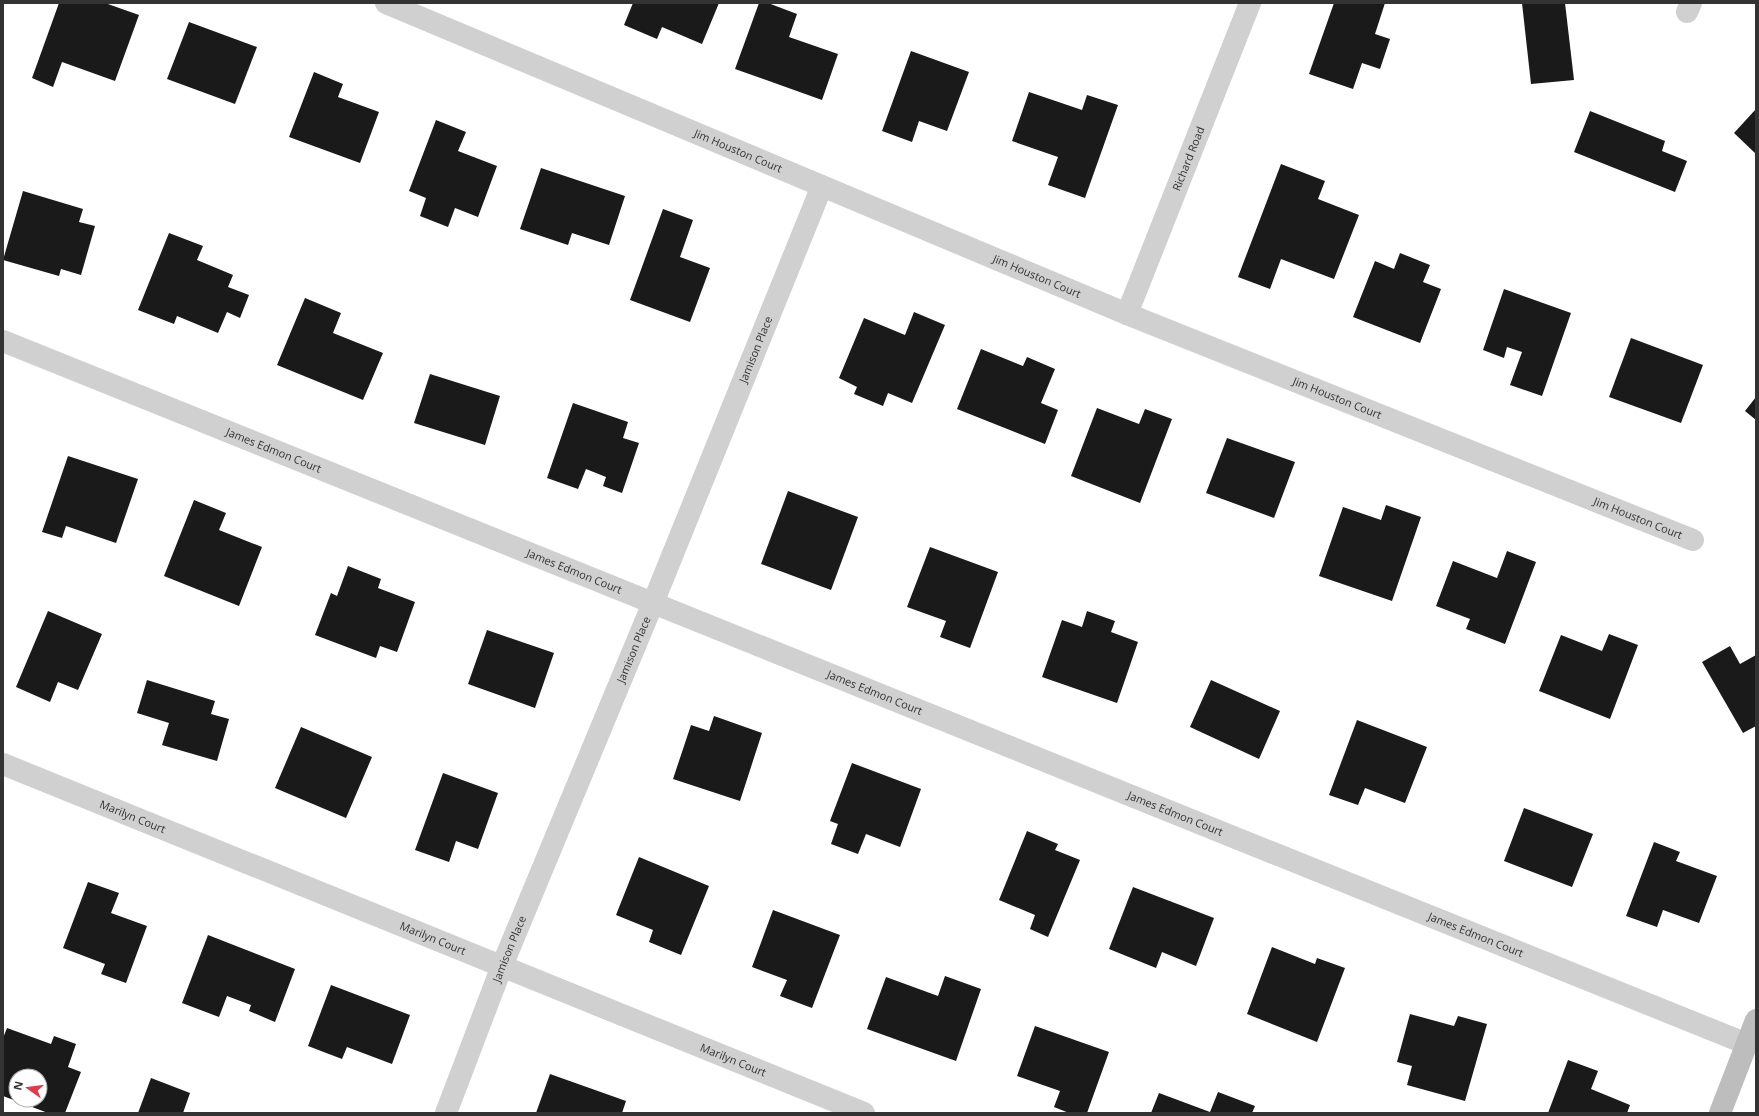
<svg xmlns="http://www.w3.org/2000/svg" width="1759" height="1116" font-family="'Open Sans',sans-serif">
<rect width="100%" height="100%" fill="#fff"/>
<!-- building -->
<g fill="#1a1a1a" fill-rule="evenodd">
<path d="M59,3H105L139,15L115,81L62,62L53,87L32,78Z"/>
<path d="M633,3H719L702,44L662,27L657,39L624,25Z"/>
<path d="M759,3H768L797,14L789,37L838,54L822,100L735,69Z"/>
<path d="M1334,3H1385L1375,34L1390,39L1380,69L1362,63L1353,89L1309,74Z"/>
<path d="M1522,3H1565L1574,80L1531,84Z"/>
<path d="M189,22L257,47L235,104L167,79Z"/>
<path d="M911,51L969,72L947,131L919,121L912,142L882,131Z"/>
<path d="M314,72L343,84L338,97L379,112L360,163L289,137Z"/>
<path d="M1029,92L1082,110L1087,95L1118,105L1085,198L1048,185L1058,157L1012,141Z"/>
<path d="M1756,109V154L1734,133Z"/>
<path d="M1590,111L1665,141L1662,151L1687,161L1675,192L1574,152Z"/>
<path d="M436,120L466,132L458,151L497,166L478,217L455,208L448,227L420,216L426,198L409,191Z"/>
<path d="M1281,164L1325,181L1318,199L1359,215L1334,279L1281,259L1270,289L1238,277Z"/>
<path d="M541,168L625,196L609,245L572,233L568,245L520,229Z"/>
<path d="M23,191L83,209L79,222L95,226L81,275L61,269L59,276L3,260Z"/>
<path d="M663,209L693,220L680,257L710,268L690,322L630,300Z"/>
<path d="M169,233L203,246L197,260L233,275L228,287L249,295L240,318L227,312L218,333L177,316L174,324L138,310Z"/>
<path d="M1400,253L1430,265L1423,282L1441,289L1420,343L1353,317L1375,261L1394,269Z"/>
<path d="M1504,289L1571,313L1542,396L1510,385L1522,352L1507,347L1504,358L1483,350Z"/>
<path d="M305,298L341,313L333,333L383,353L363,400L277,365Z"/>
<path d="M914,312L945,325L912,403L888,393L883,406L854,394L857,387L839,378L864,318L905,335Z"/>
<path d="M1631,338L1703,365L1681,423L1609,397Z"/>
<path d="M981,349L1023,366L1027,357L1055,369L1041,403L1058,410L1045,444L957,409Z"/>
<path d="M430,374L500,396L485,445L414,423Z"/>
<path d="M1756,397V420L1745,411Z"/>
<path d="M573,403L628,422L623,438L639,443L622,493L603,486L606,477L586,469L578,489L547,478Z"/>
<path d="M1097,408L1139,424L1145,409L1172,419L1140,503L1071,476Z"/>
<path d="M1227,438L1295,462L1274,518L1206,493Z"/>
<path d="M68,456L138,479L116,543L66,526L62,538L42,532Z"/>
<path d="M788,491L858,517L831,590L761,564Z"/>
<path d="M194,500L226,513L219,530L262,547L239,606L164,576Z"/>
<path d="M1386,505L1421,517L1392,601L1319,576L1343,507L1381,520Z"/>
<path d="M930,547L998,572L970,648L940,637L946,621L907,607Z"/>
<path d="M1507,551L1536,562L1505,644L1466,629L1470,619L1436,606L1453,561L1497,578Z"/>
<path d="M348,566L381,579L378,588L415,602L397,652L380,646L376,658L315,635L331,593L337,596Z"/>
<path d="M48,611L102,634L78,690L58,682L50,702L16,687Z"/>
<path d="M1087,611L1115,621L1111,632L1138,642L1117,703L1042,677L1062,620L1082,627Z"/>
<path d="M487,630L554,653L535,708L468,684Z"/>
<path d="M1609,634L1638,645L1610,719L1539,691L1561,635L1602,651Z"/>
<path d="M1730,646L1740,664L1756,655V726L1743,733L1702,662Z"/>
<path d="M147,680L215,701L211,714L229,719L217,761L162,745L169,723L137,713Z"/>
<path d="M1211,680L1280,711L1259,759L1190,727Z"/>
<path d="M714,716L762,733L740,801L673,779L691,725L709,731Z"/>
<path d="M1357,720L1427,747L1405,803L1365,788L1358,805L1329,795Z"/>
<path d="M301,727L372,757L346,818L275,788Z"/>
<path d="M852,763L921,789L900,847L866,834L858,854L831,844L838,824L830,821Z"/>
<path d="M443,773L498,793L478,849L456,841L449,862L415,850Z"/>
<path d="M1524,808L1593,834L1572,887L1504,861Z"/>
<path d="M1027,831L1058,844L1055,850L1080,860L1048,937L1030,929L1035,915L999,900Z"/>
<path d="M1654,842L1680,852L1676,861L1717,876L1699,923L1663,910L1657,927L1626,916Z"/>
<path d="M639,857L709,886L681,955L649,942L653,930L616,915Z"/>
<path d="M88,882L119,893L111,913L147,926L126,983L101,974L105,964L63,948Z"/>
<path d="M1133,887L1214,918L1196,966L1162,952L1156,968L1109,949Z"/>
<path d="M773,910L840,935L812,1008L780,996L787,980L752,967Z"/>
<path d="M208,935L295,969L275,1022L249,1011L251,1005L227,996L219,1017L182,1003Z"/>
<path d="M1272,947L1315,964L1317,958L1345,968L1317,1042L1247,1014Z"/>
<path d="M945,976L981,989L956,1061L867,1029L886,977L938,996Z"/>
<path d="M331,985L410,1015L392,1064L347,1047L342,1059L308,1046Z"/>
<path d="M1410,1014L1454,1026L1458,1016L1487,1024L1465,1101L1407,1085L1412,1066L1397,1062Z"/>
<path d="M1035,1026L1109,1052L1087,1113H1069L1054,1107L1060,1091L1017,1076Z"/>
<path d="M7,1028L51,1044L54,1036L76,1044L68,1067L81,1072L65,1113H48L3,1096V1038ZM16,1076H40V1100H16Z"/>
<path d="M1568,1060L1598,1071L1591,1089L1630,1105L1627,1113H1548Z"/>
<path d="M550,1074L626,1101L622,1113H536Z"/>
<path d="M151,1078L190,1093L183,1113H138Z"/>
<path d="M1218,1092L1255,1106L1252,1113H1151L1159,1093L1210,1112Z"/>
</g>
<g fill="none" stroke-linecap="round" stroke-linejoin="round">
<!-- street -->
<g stroke="#d0d0d0" stroke-width="22">
<path id="s1" d="M386,3L1127,314L1693,540"/>
<path d="M1687,12L1691,3"/>
<path id="s2" d="M1127,314L1250,3"/>
<path id="s3" d="M3,341L1747,1044"/>
<path id="s4" d="M3,764L864,1113"/>
<path id="s5" d="M446,1113L502,966L653,603L822,186"/>
</g>
<!-- secondary -->
<path stroke="#bdbdbd" stroke-width="22" d="M1720,1113L1756,1020"/>
</g>
<g text-anchor="middle" stroke-width="4" stroke-linejoin="round" paint-order="stroke">
<!-- street labels -->
<g font-size="11" fill="#333" stroke="#fff">
<text dy="4" stroke="none"><textPath href="#s1" startOffset="382">Jim Houston Court</textPath></text>
<text dy="4" stroke="none"><textPath href="#s2" startOffset="167">Richard Road</textPath></text>
<text dy="4" stroke="none"><textPath href="#s1" startOffset="706">Jim Houston Court</textPath></text>
<text dy="4" stroke="none"><textPath href="#s5" startOffset="824">Jamison Place</textPath></text>
<text dy="4" stroke="none"><textPath href="#s1" startOffset="1030">Jim Houston Court</textPath></text>
<text dy="4" stroke="none"><textPath href="#s3" startOffset="292">James Edmon Court</textPath></text>
<text dy="4" stroke="none"><textPath href="#s1" startOffset="1354">Jim Houston Court</textPath></text>
<text dy="4" stroke="none"><textPath href="#s3" startOffset="616">James Edmon Court</textPath></text>
<text dy="4" stroke="none"><textPath href="#s5" startOffset="500">Jamison Place</textPath></text>
<text dy="4" stroke="none"><textPath href="#s3" startOffset="940">James Edmon Court</textPath></text>
<text dy="4" stroke="none"><textPath href="#s3" startOffset="1264">James Edmon Court</textPath></text>
<text dy="4" stroke="none"><textPath href="#s4" startOffset="140">Marilyn Court</textPath></text>
<text dy="4" stroke="none"><textPath href="#s3" startOffset="1588">James Edmon Court</textPath></text>
<text dy="4" stroke="none"><textPath href="#s4" startOffset="464">Marilyn Court</textPath></text>
<text dy="4" stroke="none"><textPath href="#s5" startOffset="176">Jamison Place</textPath></text>
<text dy="4" stroke="none"><textPath href="#s4" startOffset="788">Marilyn Court</textPath></text>
</g>
</g>
<!-- border -->
<rect width="1759" height="1116" fill="none" stroke="#333333" stroke-width="8"/>
<!-- north arrow -->
<g transform="translate(28 1088) rotate(284)"><circle r="19" fill="#ffffff" stroke="#adadad"/>
<path d="M0-3L7 15L0 10L-7 15Z" fill="#e63946"/>
<text y="-6" font-size="11" font-weight="bold" text-anchor="middle" fill="#333333">N</text>
</g>
</svg>
